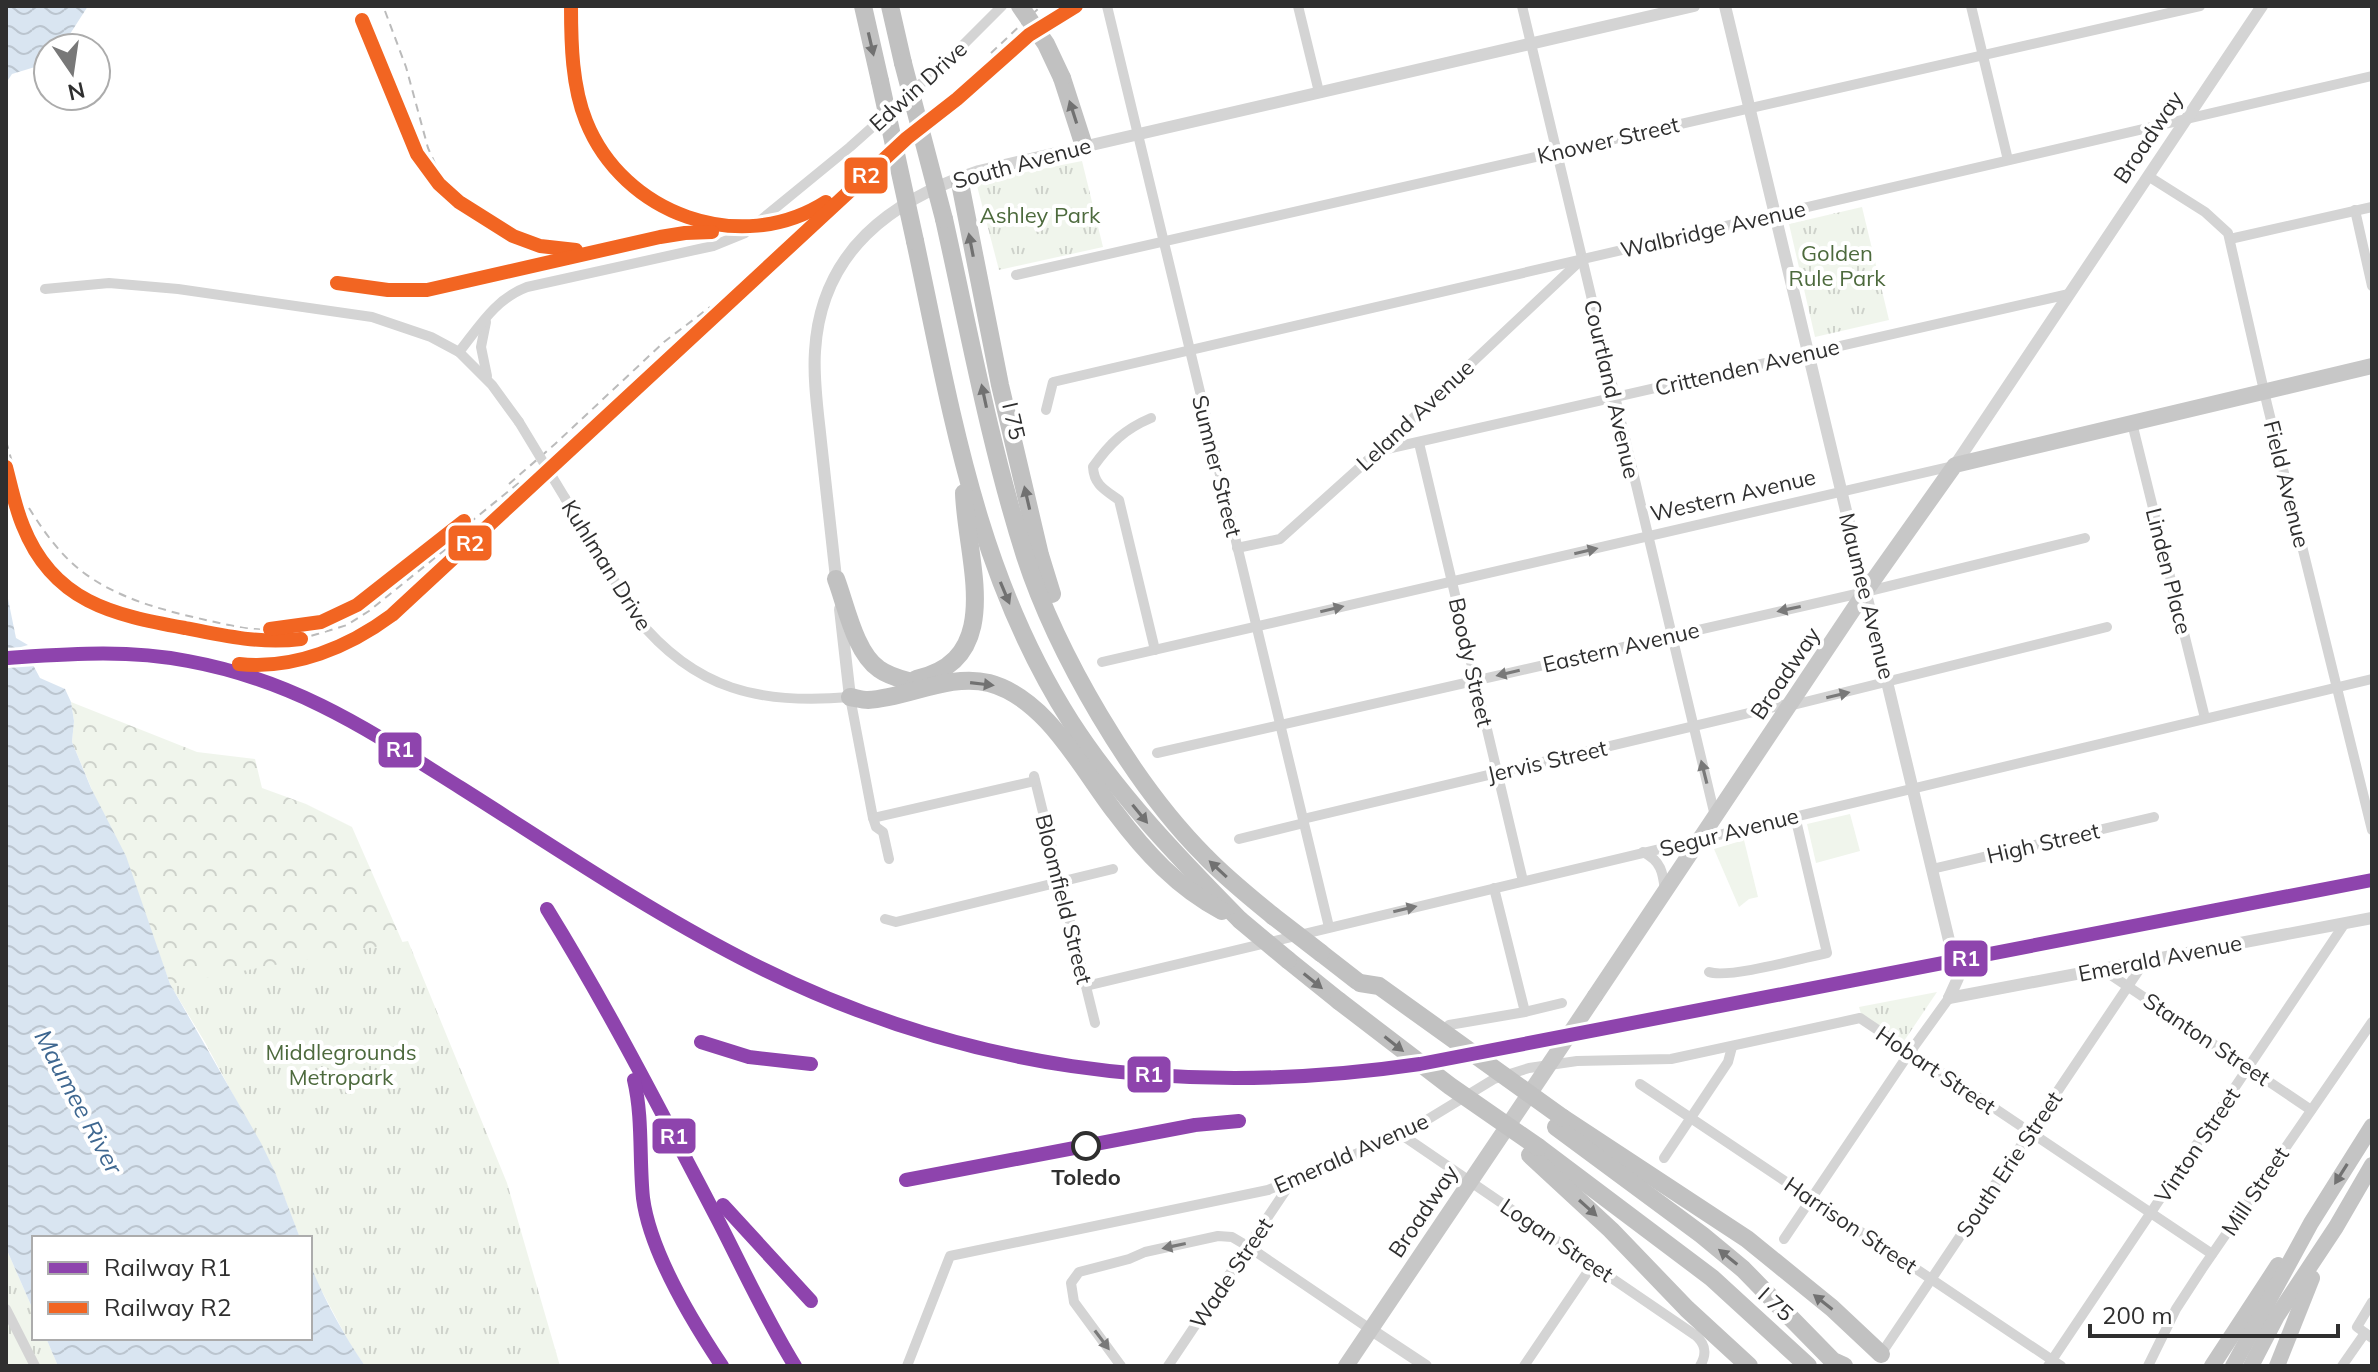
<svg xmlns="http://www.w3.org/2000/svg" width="2378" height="1372" font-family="Mulish,sans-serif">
<defs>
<pattern id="forest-crowns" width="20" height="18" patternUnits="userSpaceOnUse" patternTransform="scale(2)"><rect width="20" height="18" fill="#f0f5ec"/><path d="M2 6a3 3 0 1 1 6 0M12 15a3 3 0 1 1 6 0" fill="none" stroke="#ced2cb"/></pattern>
<pattern id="park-tufts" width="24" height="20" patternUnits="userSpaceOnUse" patternTransform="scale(2)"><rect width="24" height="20" fill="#f0f5ec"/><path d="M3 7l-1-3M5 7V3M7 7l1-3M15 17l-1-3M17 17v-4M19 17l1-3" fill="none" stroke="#ced2cb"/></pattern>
<pattern id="water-waves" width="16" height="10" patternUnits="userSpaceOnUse" patternTransform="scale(2)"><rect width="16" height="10" fill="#d9e5f1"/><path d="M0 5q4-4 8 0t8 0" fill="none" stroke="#bbc5cf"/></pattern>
</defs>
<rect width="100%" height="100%" fill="#fff"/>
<!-- grass -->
<g fill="#f0f5ec">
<path d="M1850,814L1860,851L1816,863L1807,824Z"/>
<path d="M1744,840L1758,897L1749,899L1739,907L1714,849Z"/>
</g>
<!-- forest -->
<path fill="url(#forest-crowns)" d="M71,702L197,752L255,759L262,788L306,804L352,827L416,973L365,1366L310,1264V1238H300L275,1172L205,1042L170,984L151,931L72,742L74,721Z"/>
<!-- park -->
<g fill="url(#park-tufts)">
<path d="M1082,161L1103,247L999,270L976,182Z"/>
<path d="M1862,207L1889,320L1815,337L1789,224Z"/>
<path d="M408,941L507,1183L560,1366H365L351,1346L317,1282L310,1264V1238H300L275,1172L205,1042L170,984Z"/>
<path d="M1937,992L1904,1041L1861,1014L1859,1007Z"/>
<path d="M6,1248L34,1312V1338H46L58,1366H6Z"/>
</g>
<!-- water -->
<g fill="url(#water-waves)">
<path d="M6,6H88L61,48H48V63L12,74L6,83Z"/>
<path d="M6,589L16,638L28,645L21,647L22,664L32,663L40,678L65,689L71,702L74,721L72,742L91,788L126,856L170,984L261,1143L275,1172L300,1238H34V1312L6,1248Z"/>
<path d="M310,1264C324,1299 343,1334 365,1366H58L46,1338H310Z"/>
</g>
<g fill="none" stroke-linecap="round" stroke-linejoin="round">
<!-- minor -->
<g stroke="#d4d4d4" stroke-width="10">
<path d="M1107,6L1329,927"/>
<path d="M1298,6L1319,92"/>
<path d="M1522,6L1715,816"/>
<path d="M1971,6L2008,160"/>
<path d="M2148,176L2205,212L2228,233L2267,404L2372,830"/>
<path d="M2355,210L2372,286"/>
<path d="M2230,239L2372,207"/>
<path d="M1016,275L2200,6"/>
<path d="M45,289L109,283L178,289L372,317L431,337L459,352L492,385L519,422"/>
<path d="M486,322L481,347L487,376"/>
<path d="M459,352C479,327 495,299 527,287L713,246L745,233L850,147L952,56L1002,6"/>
<path d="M1046,410L1053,382L2372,76"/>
<path d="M1151,418C1125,429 1110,443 1093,467C1094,485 1105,490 1119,500L1155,650"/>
<path d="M2132,423L2205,718"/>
<path d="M1419,443L1523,881"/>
<path d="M1378,451L2069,294"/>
<path d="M565,498L636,617C695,690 760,705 850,697L873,818L876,827L883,832L889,859"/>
<path d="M1237,548L1280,539L1378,451L1581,260"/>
<path d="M1102,662L1953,466"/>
<path d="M1789,706L2107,627"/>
<path d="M1157,753L1865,592L2085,538"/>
<path d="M1034,776L1095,1023"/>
<path d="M873,818L1035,781"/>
<path d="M1303,819L1791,703"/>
<path d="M1239,839L1304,823"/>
<path d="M1643,852C1661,861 1663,872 1665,891"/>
<path d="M1932,869L2154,817"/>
<path d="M1494,888L1525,1012"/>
<path d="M885,919L896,922L1113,869"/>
<path d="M2102,969L2311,1110"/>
<path d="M1709,972C1728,979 1803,958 1827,953L1795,816"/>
<path d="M1086,986L2372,679"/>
<path d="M1449,1025L1525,1012L1562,1003"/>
<path d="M1640,1084L2061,1366"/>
<path d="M1402,1135L1695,1335C1706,1344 1707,1354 1700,1366"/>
<path d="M1664,1158L1728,1062L1732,1047"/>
<path d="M1784,1239L1910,1052L1949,998"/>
<path d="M2372,1302L2357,1327L2372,1338"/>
<path d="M6,1309L35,1366"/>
<path d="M1881,1354L2145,961"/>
<path d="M907,1366L950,1256L1268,1190L1402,1135L1494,1079L1529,1068L1577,1061L1671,1059L1860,1018L2212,1254"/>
<path d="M1121,1366L1074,1302L1071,1283L1079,1272L1129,1259L1145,1252L1218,1236L1232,1237L1249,1247L1370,1329"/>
<path d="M1168,1366L1292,1181"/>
<path d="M1524,1366L1593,1264"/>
<path d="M2048,1366L2345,923"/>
<path d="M2148,1366L2176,1309L2202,1269L2372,1022"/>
<path d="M2342,1366L2365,1333"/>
</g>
<!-- tertiary -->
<g stroke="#d4d4d4" stroke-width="12">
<path d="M1725,6L1958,978L1949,998"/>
<path d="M1955,465L2262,6"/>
<path d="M837,587C832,538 826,490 821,442C818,412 813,381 815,351C821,251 891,200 979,171L1694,6"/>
<path d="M840,609L850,697"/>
<path d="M1949,998L2372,918"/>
<path d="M1370,1329L1426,1366"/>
</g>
<!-- primary -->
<g stroke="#c7c7c7" stroke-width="16">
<path d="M1595,996L1865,592L1955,465L2372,366"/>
<path d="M1346,1366L1532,1090"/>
</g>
<!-- trunk -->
<g stroke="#c4c4c4" stroke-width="16">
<path d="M2212,1366L2278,1265"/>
<path d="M2233,1366L2311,1223L2372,1126"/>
<path d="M2251,1366L2277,1316L2336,1227L2372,1165"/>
<path d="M2277,1366L2312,1278"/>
</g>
<!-- motorway -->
<g stroke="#c1c1c1" stroke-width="18">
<path d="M863,6L880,81"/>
<path d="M890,6L903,63"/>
<path d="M1062,78L1084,146"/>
<path d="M959,178L1000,385L1040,555L1052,594"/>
<path d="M944,219C969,331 990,446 1025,556C1057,654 1132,783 1205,856C1226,878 1250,897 1273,916"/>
<path d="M915,241C951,409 976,574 1071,722C1119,796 1179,858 1240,920"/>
<path d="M836,579C846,605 855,653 879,669C887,675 897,678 908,681"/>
<path d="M916,679C1007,659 966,559 964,493"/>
<path d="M850,697C856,698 862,700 868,700C908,698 949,673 989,683C1046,698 1081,768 1115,812C1145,852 1178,888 1222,911"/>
<path d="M1321,953L1357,981"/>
<path d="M1288,960L1339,1001"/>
<path d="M1563,1118L1747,1239L1832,1308L1881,1354"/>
<path d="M1556,1127L1702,1235L1743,1269L1833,1361L1844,1366"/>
<path d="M1538,1147L1712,1278L1808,1366"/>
<path d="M1530,1155L1611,1230L1687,1309L1749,1366"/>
</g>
<!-- rail -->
<g stroke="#bbb" stroke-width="2" stroke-dasharray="8 6" stroke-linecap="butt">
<path d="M571,6C571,44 572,86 586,121C626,221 742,255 831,198"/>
<path d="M385,11L406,67L428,148L438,170"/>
<path d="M362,20L417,154L439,184L459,202L513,236L540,246L578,250"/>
<path d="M991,53L1041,6"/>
<path d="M337,283L388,290H427L660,237L685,233L718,232"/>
<path d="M6,441L16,476"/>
<path d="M6,467L22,524L29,539L55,576L79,596L129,618L242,639L264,642L301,639L347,625L369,611L472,528"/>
<path d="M509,484L555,444L664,342L710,307"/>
<path d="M29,508C44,532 61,556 84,573C122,601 170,612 215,622C233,626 251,630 270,630C308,628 341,617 372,595"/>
<path d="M458,532L520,482"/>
<path d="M6,653C41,651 75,647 110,647C157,648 206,657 250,671C333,696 403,746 476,791C613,876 747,969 901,1020C1033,1064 1175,1082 1314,1072C1390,1067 1464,1051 1539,1037C1623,1020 1707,1004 1791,987"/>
<path d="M249,665C300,667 351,645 392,615L907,138L957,99L1029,35L1076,6"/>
<path d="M547,909C610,1011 665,1119 721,1226C745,1273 767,1321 795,1366"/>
<path d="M701,1042L749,1057L811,1064"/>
<path d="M632,1074C644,1113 639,1157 643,1198C650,1252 692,1321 722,1366"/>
<path d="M906,1180L1195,1125L1239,1121"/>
<path d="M709,1188L811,1301"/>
</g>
<!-- minor-bridge -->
<path stroke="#d4d4d4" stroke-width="10" d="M519,422L565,498"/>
<!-- primary-bridge -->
<path stroke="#c7c7c7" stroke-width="16" d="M1532,1090L1595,996"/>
<!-- motorway-bridge -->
<g stroke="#c1c1c1" stroke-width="18">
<path d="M1020,6L1046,44L1062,78"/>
<path d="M903,63L944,219"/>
<path d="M880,81L915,241"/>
<path d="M1273,916L1321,953"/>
<path d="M1240,920L1288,960"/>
<path d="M1360,983L1379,986L1563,1118"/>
<path d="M1339,1001L1450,1086L1538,1147"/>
</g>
<!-- rail-1 casing -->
<g stroke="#fff" stroke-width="20">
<g id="rail-1">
<path d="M6,658C68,654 127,649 188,661C297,681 370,731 461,788C553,846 644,908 741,958C956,1070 1182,1099 1420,1064L2372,880"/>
<path d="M547,909C610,1011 665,1119 721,1226C745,1273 767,1321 795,1366"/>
<path d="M701,1042L749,1057L811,1064"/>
<path d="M634,1080C643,1118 639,1159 643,1198C650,1252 692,1321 722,1366"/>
<path d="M906,1180L1195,1125L1239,1121"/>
<path d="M723,1205L811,1301"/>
</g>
</g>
<!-- rail-2 casing -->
<g stroke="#fff" stroke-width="20">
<g id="rail-2">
<path d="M571,6C571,44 572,86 586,121C623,214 740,257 826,202"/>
<path d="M362,20L417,154L439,184L459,202L513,236L540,246L576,250"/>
<path d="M337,283L388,290H427L660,237L685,233L712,232"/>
<path d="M6,467C11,486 15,507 23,526C53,602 113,615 185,628C224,636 261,644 301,639"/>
<path d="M270,629L321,622L357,605L464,521"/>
<path d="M239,664C294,670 349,647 392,615L907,138L957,99L1029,35L1076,6"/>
</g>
</g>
<!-- rail-1 -->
<use href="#rail-1" stroke="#8e44ad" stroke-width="14"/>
<!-- rail-2 -->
<use href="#rail-2" stroke="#f26522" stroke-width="14"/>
</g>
<!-- one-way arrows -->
<defs><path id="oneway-solid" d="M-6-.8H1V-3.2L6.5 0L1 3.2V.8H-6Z" transform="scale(2)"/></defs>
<g fill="#717171">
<use href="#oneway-solid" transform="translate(871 44) rotate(77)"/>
<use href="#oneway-solid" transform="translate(1073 112) rotate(-108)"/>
<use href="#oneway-solid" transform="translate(971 245) rotate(-101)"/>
<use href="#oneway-solid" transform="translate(984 396) rotate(-102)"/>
<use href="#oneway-solid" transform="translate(1027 498) rotate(-103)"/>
<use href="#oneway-solid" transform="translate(1005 593) rotate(67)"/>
<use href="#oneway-solid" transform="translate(982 684) rotate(7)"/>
<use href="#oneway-solid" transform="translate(1140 814) rotate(51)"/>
<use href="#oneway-solid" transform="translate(1218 869) rotate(-137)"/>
<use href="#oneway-solid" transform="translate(1313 981) rotate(39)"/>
<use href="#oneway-solid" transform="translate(1394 1044) rotate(38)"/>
<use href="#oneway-solid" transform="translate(1588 1208) rotate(42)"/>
<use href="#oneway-solid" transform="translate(1728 1257) rotate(-141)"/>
<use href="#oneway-solid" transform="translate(1823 1302) rotate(-142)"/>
</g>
<g fill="#797979">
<use href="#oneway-solid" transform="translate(1586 551) rotate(-13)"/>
<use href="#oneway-solid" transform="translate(1332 609) rotate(-13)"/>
<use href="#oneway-solid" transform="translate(1789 609) rotate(168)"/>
<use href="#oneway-solid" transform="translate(1508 673) rotate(167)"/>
<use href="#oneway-solid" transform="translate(1838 695) rotate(-13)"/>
<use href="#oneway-solid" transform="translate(1704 772) rotate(-104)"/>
<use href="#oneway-solid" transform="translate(1405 909) rotate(-13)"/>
<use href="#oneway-solid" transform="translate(1174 1246) rotate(168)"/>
<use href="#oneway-solid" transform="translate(1102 1340) rotate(53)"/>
</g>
<use fill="#727272" href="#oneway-solid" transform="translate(2341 1174) rotate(122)"/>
<!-- markers -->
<circle fill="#fff" stroke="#2f2f2f" stroke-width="4" cx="1086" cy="1146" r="13"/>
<g text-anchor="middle" stroke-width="8" stroke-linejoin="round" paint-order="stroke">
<!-- street labels -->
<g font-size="22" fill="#2f2f2f" stroke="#fff">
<text transform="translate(918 86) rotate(-42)" y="8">Edwin Drive</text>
<text transform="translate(2148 137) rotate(-56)" y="8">Broadway</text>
<text transform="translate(1608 140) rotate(-13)" y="8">Knower Street</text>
<text transform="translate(1022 163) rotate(-15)" y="8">South Avenue</text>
<text transform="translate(1713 229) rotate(-13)" y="8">Walbridge Avenue</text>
<text transform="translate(1747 367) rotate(-13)" y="8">Crittenden Avenue</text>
<text transform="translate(1612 389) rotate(77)" y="8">Courtland Avenue</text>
<text transform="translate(1415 415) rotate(-43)" y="8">Leland Avenue</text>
<text transform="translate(1014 421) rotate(77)" y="8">I 75</text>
<text transform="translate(1217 466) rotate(76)" y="8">Sumner Street</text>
<text transform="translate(2287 484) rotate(76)" y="8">Field Avenue</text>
<text transform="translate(1733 495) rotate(-13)" y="8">Western Avenue</text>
<text transform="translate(607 565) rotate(58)" y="8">Kuhlman Drive</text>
<text transform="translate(2169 571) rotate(76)" y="8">Linden Place</text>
<text transform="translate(1867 596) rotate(76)" y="8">Maumee Avenue</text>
<text transform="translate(1621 647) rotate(-13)" y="8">Eastern Avenue</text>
<text transform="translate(1471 662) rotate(77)" y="8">Boody Street</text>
<text transform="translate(1785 673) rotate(-56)" y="8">Broadway</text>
<text transform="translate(1547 761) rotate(-13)" y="8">Jervis Street</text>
<text transform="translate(1729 832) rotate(-14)" y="8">Segur Avenue</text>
<text transform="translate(2043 843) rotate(-13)" y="8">High Street</text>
<text transform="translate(1064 899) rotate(76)" y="8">Bloomfield Street</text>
<text transform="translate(2160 958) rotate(-11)" y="8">Emerald Avenue</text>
<text transform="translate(2207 1039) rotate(34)" y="8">Stanton Street</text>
<text transform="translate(1936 1070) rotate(34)" y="8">Hobart Street</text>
<text transform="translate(2197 1145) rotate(-56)" y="8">Vinton Street</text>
<text transform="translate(1351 1153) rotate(-24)" y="8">Emerald Avenue</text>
<text transform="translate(2009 1164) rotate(-56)" y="8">South Erie Street</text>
<text transform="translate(2255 1191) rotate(-56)" y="8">Mill Street</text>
<text transform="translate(1423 1211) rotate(-56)" y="8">Broadway</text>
<text transform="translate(1851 1225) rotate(34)" y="8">Harrison Street</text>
<text transform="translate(1557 1240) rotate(34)" y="8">Logan Street</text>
<text transform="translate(1231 1273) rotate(-56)" y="8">Wade Street</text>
<text transform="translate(1776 1304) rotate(42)" y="8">I 75</text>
</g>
<!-- park labels -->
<g font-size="22" fill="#4d6a3d" stroke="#fff">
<text x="1040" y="223">Ashley Park</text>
<text x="1837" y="261">Golden<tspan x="1837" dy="25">Rule Park</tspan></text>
<text x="341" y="1060">Middlegrounds<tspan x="341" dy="25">Metropark</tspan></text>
</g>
<!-- stop labels -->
<g font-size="22" font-weight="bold" fill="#2f2f2f" stroke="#fff">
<text x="1086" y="1185">Toledo</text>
</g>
<!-- water labels -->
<g font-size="24" font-style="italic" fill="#3e6790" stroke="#fff">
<text transform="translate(78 1102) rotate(62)" y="8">Maumee River</text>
</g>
</g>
<g stroke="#fff" stroke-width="3">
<rect x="843" y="156" width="46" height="39" rx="8" fill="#f26522"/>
<rect x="447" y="524" width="46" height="38" rx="8" fill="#f26522"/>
<rect x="377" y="731" width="46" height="38" rx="8" fill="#8e44ad"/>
<rect x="1943" y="939" width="46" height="39" rx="8" fill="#8e44ad"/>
<rect x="1126" y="1055" width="46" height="39" rx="8" fill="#8e44ad"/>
<rect x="651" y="1117" width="46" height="38" rx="8" fill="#8e44ad"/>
</g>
<g font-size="22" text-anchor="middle" font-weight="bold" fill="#fff">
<text x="866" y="183">R2</text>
<text x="470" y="551">R2</text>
<text x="400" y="757">R1</text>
<text x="1966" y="966">R1</text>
<text x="1149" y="1082">R1</text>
<text x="674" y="1144">R1</text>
</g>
<!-- border -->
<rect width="2378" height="1372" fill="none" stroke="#2f2f2f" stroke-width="16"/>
<!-- legend -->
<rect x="32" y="1236" width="280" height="104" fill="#ffffff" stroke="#acacac" stroke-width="2"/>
<rect x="48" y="1262" width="40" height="12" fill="#8e44ad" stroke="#acacac" stroke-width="2"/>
<text x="104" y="1276" font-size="24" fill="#2f2f2f">Railway R1</text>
<rect x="48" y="1302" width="40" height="12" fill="#f26522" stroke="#acacac" stroke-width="2"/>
<text x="104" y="1316" font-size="24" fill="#2f2f2f">Railway R2</text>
<!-- north arrow -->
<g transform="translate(72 72) rotate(167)"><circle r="38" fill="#ffffff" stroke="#acacac" stroke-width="2"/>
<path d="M0-6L14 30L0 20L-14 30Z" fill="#787878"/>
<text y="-12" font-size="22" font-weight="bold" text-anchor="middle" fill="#2f2f2f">N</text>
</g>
<!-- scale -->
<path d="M2090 1324v12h248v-12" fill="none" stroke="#2f2f2f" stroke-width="4"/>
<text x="2102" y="1324" font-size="24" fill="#2f2f2f" stroke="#ffffff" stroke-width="6" paint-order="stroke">200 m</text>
</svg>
